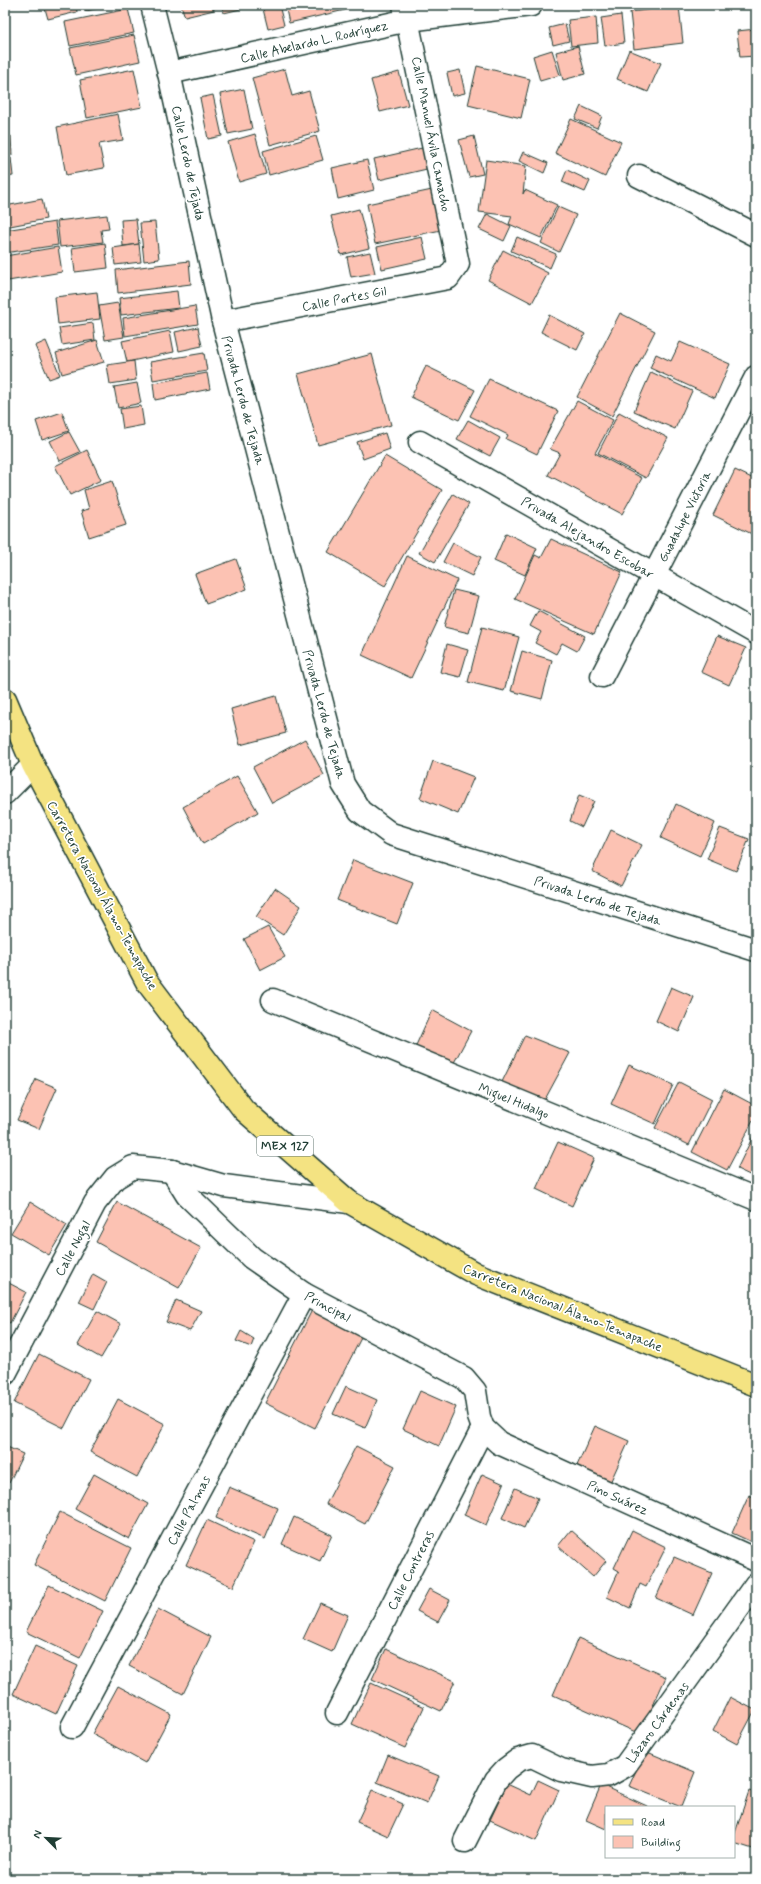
<svg xmlns="http://www.w3.org/2000/svg" width="761" height="1884" font-family="Mynerve,sans-serif">
<rect width="100%" height="100%" fill="#fff"/>
<filter id="ink" filterUnits="userSpaceOnUse"><feTurbulence type="fractalNoise" baseFrequency=".025" numOctaves="2"/><feDisplacementMap in="SourceGraphic" scale="8" xChannelSelector="R" yChannelSelector="G"/><feConvolveMatrix kernelMatrix="1 2 1 2 8 2 1 2 1" color-interpolation-filters="sRGB"/></filter>
<g filter="url(#ink)">
<!-- building -->
<g fill="#fcc2b3" stroke="#1f3d34">
<path d="M44,5H76L77,12L48,19Z"/>
<path d="M84,5H109V6L86,11Z"/>
<path d="M181,5H213L214,10L185,17Z"/>
<path d="M222,5H257L224,13Z"/>
<path d="M262,5H279L284,25L268,29Z"/>
<path d="M285,5H344L345,10L289,23Z"/>
<path d="M679,6L683,43L634,49L630,12Z"/>
<path d="M128,9L134,33L70,46L65,22Z"/>
<path d="M621,15L624,43L605,46L601,18Z"/>
<path d="M596,17L598,43L571,46L568,20Z"/>
<path d="M565,24L569,41L553,45L549,28Z"/>
<path d="M756,29V56L740,57L737,31Z"/>
<path d="M134,35L140,61L76,75L70,48Z"/>
<path d="M578,46L585,74L563,80L556,52Z"/>
<path d="M552,50L560,75L540,81L533,56Z"/>
<path d="M629,50L661,63L648,92L617,79Z"/>
<path d="M477,66L530,79L521,118L468,105Z"/>
<path d="M134,69L142,107L87,118L80,80Z"/>
<path d="M285,69L292,96L309,91L320,131L270,145L252,78Z"/>
<path d="M460,70L465,93L452,96L447,73Z"/>
<path d="M399,72L408,105L380,112L371,80Z"/>
<path d="M244,89L252,129L228,134L220,94Z"/>
<path d="M213,95L222,136L208,139L200,98Z"/>
<path d="M581,106L602,116L597,128L575,119Z"/>
<path d="M118,114L123,140L99,144L104,168L66,175L57,127Z"/>
<path d="M571,119L621,142L605,177L555,153Z"/>
<path d="M255,134L266,174L239,182L228,142Z"/>
<path d="M5,136H11L12,155H5Z"/>
<path d="M316,136L323,160L269,175L263,151Z"/>
<path d="M474,136L483,174L469,177L459,140Z"/>
<path d="M422,148L427,169L379,180L374,159Z"/>
<path d="M523,152L548,163L544,173L519,161Z"/>
<path d="M11,158L13,176L5,177V159Z"/>
<path d="M367,160L374,190L338,199L332,168Z"/>
<path d="M486,160L526,166L523,194L525,190L557,205L541,238L509,224L512,216L479,212Z"/>
<path d="M567,170L590,181L585,192L562,182Z"/>
<path d="M432,190L441,230L375,244L367,204Z"/>
<path d="M42,199L46,219L5,227V206Z"/>
<path d="M558,207L576,215L559,252L541,243Z"/>
<path d="M359,209L369,248L341,255L331,216Z"/>
<path d="M487,214L511,226L504,241L479,229Z"/>
<path d="M107,215L109,229L101,230L103,242L60,247L57,221Z"/>
<path d="M136,219L139,244L123,246L121,220Z"/>
<path d="M55,222L58,245L5,253V230Z"/>
<path d="M155,222L159,259L144,261L140,223Z"/>
<path d="M422,237L427,259L382,269L377,247Z"/>
<path d="M517,237L556,254L550,268L511,251Z"/>
<path d="M105,243L108,268L75,272L72,248Z"/>
<path d="M139,244L141,262L115,265L113,248Z"/>
<path d="M58,247L62,272L8,281L5,256Z"/>
<path d="M503,250L548,273L532,303L488,280Z"/>
<path d="M370,252L375,273L351,277L347,257Z"/>
<path d="M189,261L191,284L118,293L116,270Z"/>
<path d="M177,291L179,308L121,315L119,298Z"/>
<path d="M97,292L100,319L58,324L55,297Z"/>
<path d="M118,303L124,337L105,340L99,306Z"/>
<path d="M195,306L198,324L125,336L123,318Z"/>
<path d="M620,313L655,331L612,416L577,397Z"/>
<path d="M549,315L585,334L577,350L541,332Z"/>
<path d="M93,323L95,340L62,345L59,328Z"/>
<path d="M198,327L202,346L179,351L175,332Z"/>
<path d="M170,331L174,352L127,362L122,341Z"/>
<path d="M97,340L104,362L62,374L56,353Z"/>
<path d="M46,341L60,375L49,379L35,346Z"/>
<path d="M680,342L730,364L715,398L650,368L656,354L671,361Z"/>
<path d="M204,353L207,371L153,380L150,362Z"/>
<path d="M372,354L391,425L318,445L298,374Z"/>
<path d="M134,361L136,380L110,384L107,365Z"/>
<path d="M426,366L475,390L459,420L411,397Z"/>
<path d="M651,372L692,391L675,429L634,411Z"/>
<path d="M207,373L210,389L155,400L153,383Z"/>
<path d="M489,379L558,411L537,454L506,439L508,435L470,416Z"/>
<path d="M137,383L141,403L118,408L114,387Z"/>
<path d="M577,401L613,420L595,453L642,478L622,514L548,475L560,453L550,449Z"/>
<path d="M141,406L144,425L123,429L120,409Z"/>
<path d="M62,412L69,431L42,440L36,421Z"/>
<path d="M619,412L668,438L646,478L598,453Z"/>
<path d="M468,420L500,438L490,456L457,439Z"/>
<path d="M69,432L80,452L60,461L50,441Z"/>
<path d="M385,433L390,449L363,459L357,442Z"/>
<path d="M87,450L101,480L70,495L55,466Z"/>
<path d="M385,456L442,490L385,586L328,552Z"/>
<path d="M735,470L756,480V536L713,515Z"/>
<path d="M112,481L126,525L89,537L81,511L89,509L84,490Z"/>
<path d="M453,494L469,504L435,562L419,553Z"/>
<path d="M506,533L537,548L525,575L494,561Z"/>
<path d="M551,539L622,572L594,634L515,599L535,555L541,558Z"/>
<path d="M453,543L481,557L472,576L443,562Z"/>
<path d="M407,556L457,580L411,678L362,655Z"/>
<path d="M236,559L247,589L206,604L195,574Z"/>
<path d="M454,590L479,596L469,633L444,627Z"/>
<path d="M538,611L585,636L577,651L562,643L556,654L535,643L541,632L530,626Z"/>
<path d="M482,627L519,637L504,691L468,682Z"/>
<path d="M717,636L746,648L729,685L701,672Z"/>
<path d="M447,644L468,650L460,677L440,672Z"/>
<path d="M522,651L552,660L542,699L511,691Z"/>
<path d="M276,696L286,733L240,745L231,709Z"/>
<path d="M305,739L324,775L272,803L253,767Z"/>
<path d="M433,761L474,777L458,814L420,798Z"/>
<path d="M237,776L258,812L203,844L183,807Z"/>
<path d="M579,795L594,801L582,827L570,821Z"/>
<path d="M676,804L715,823L700,856L661,838Z"/>
<path d="M720,828L749,839L736,871L707,859Z"/>
<path d="M611,830L642,845L621,886L592,871Z"/>
<path d="M353,860L413,883L397,924L337,900Z"/>
<path d="M275,888L301,906L283,935L256,917Z"/>
<path d="M268,927L285,957L260,970L244,939Z"/>
<path d="M671,987L694,997L679,1032L656,1021Z"/>
<path d="M432,1010L471,1031L450,1070L413,1052Z"/>
<path d="M525,1035L570,1053L543,1103L501,1084Z"/>
<path d="M629,1065L673,1085L655,1124L611,1104Z"/>
<path d="M36,1079L57,1088L39,1129L17,1120Z"/>
<path d="M679,1082L712,1099L689,1145L655,1128Z"/>
<path d="M724,1089L756,1106V1115L727,1170L692,1152Z"/>
<path d="M755,1132H756V1178L737,1169Z"/>
<path d="M558,1142L594,1158L572,1206L536,1189Z"/>
<path d="M30,1202L67,1225L49,1255L11,1233Z"/>
<path d="M117,1202L201,1248L179,1288L96,1242Z"/>
<path d="M93,1274L107,1282L94,1309L79,1302Z"/>
<path d="M5,1281L26,1292L10,1323L5,1321Z"/>
<path d="M176,1300L201,1311L190,1331L166,1322Z"/>
<path d="M312,1310L362,1336L315,1428L265,1403Z"/>
<path d="M97,1311L121,1324L101,1358L78,1345Z"/>
<path d="M241,1331L254,1339L251,1347L236,1341Z"/>
<path d="M39,1354L89,1379L64,1428L14,1403Z"/>
<path d="M346,1386L377,1400L365,1428L333,1414Z"/>
<path d="M420,1391L456,1407L439,1446L403,1429Z"/>
<path d="M118,1399L165,1424L137,1477L90,1452Z"/>
<path d="M595,1426L629,1441L609,1485L575,1470Z"/>
<path d="M5,1446L23,1454L9,1483L5,1481Z"/>
<path d="M356,1446L395,1466L365,1524L326,1504Z"/>
<path d="M94,1474L148,1504L129,1539L75,1509Z"/>
<path d="M482,1474L504,1484L486,1525L464,1515Z"/>
<path d="M229,1487L278,1508L265,1539L216,1518Z"/>
<path d="M515,1488L538,1498L524,1528L502,1518Z"/>
<path d="M749,1495L756,1498V1544L732,1533Z"/>
<path d="M60,1512L131,1548L105,1601L34,1565Z"/>
<path d="M294,1517L332,1535L320,1561L282,1544Z"/>
<path d="M207,1520L254,1542L233,1587L186,1565Z"/>
<path d="M571,1530L606,1561L593,1577L558,1546Z"/>
<path d="M632,1530L666,1547L646,1587L640,1584L630,1608L607,1597L619,1571L614,1568Z"/>
<path d="M674,1557L712,1573L693,1615L656,1598Z"/>
<path d="M49,1585L103,1611L80,1658L26,1632Z"/>
<path d="M429,1589L450,1600L438,1622L417,1611Z"/>
<path d="M320,1603L348,1615L332,1652L303,1639Z"/>
<path d="M158,1609L211,1637L183,1694L129,1666Z"/>
<path d="M578,1638L666,1677L640,1734L553,1695Z"/>
<path d="M35,1646L78,1666L56,1714L13,1694Z"/>
<path d="M386,1649L455,1681L441,1711L372,1679Z"/>
<path d="M371,1683L424,1707L405,1748L352,1724Z"/>
<path d="M118,1686L171,1714L145,1763L92,1734Z"/>
<path d="M730,1697L755,1710L737,1744L713,1731Z"/>
<path d="M645,1751L695,1772L681,1807L629,1786Z"/>
<path d="M388,1755L439,1776L427,1803L377,1782Z"/>
<path d="M538,1780L559,1790L536,1841L490,1820L507,1784L531,1795Z"/>
<path d="M601,1785L647,1806V1807H606V1829L586,1820Z"/>
<path d="M372,1790L403,1804L388,1836L357,1822Z"/>
<path d="M749,1791L756,1793V1850L734,1843V1836Z"/>
</g>
<g fill="none" stroke-linecap="round" stroke-linejoin="round">
<!-- minor casing -->
<g stroke="#1f3d34" stroke-width="25">
<g id="minor">
<path d="M152,5L169,73L223,321L343,784L360,811L391,834L756,950"/>
<path d="M169,73L408,20L531,5"/>
<path d="M639,176L756,235"/>
<path d="M223,321L448,278L458,264L404,5"/>
<path d="M420,442L756,633"/>
<path d="M602,676L756,377"/>
<path d="M5,793L33,765"/>
<path d="M273,1000L756,1199"/>
<path d="M172,1171L187,1195L252,1258L304,1294L464,1378L475,1391L479,1417L483,1428L499,1443L756,1560"/>
<path d="M5,1374L95,1203L115,1178L133,1167L172,1171L224,1186L349,1202"/>
<path d="M337,1713L483,1428"/>
<path d="M72,1727L304,1294"/>
<path d="M465,1841L496,1780L506,1769L518,1760L532,1756L561,1770L592,1777L609,1775L625,1766L756,1584"/>
</g>
</g>
<!-- major casing -->
<g stroke="#1f3d34" stroke-width="25">
<path id="major" d="M5,699L33,765L147,982L244,1110L349,1202L476,1274L756,1385"/>
</g>
<!-- minor -->
<use href="#minor" stroke="#fff" stroke-width="22"/>
<!-- major -->
<use href="#major" stroke="#f4e382" stroke-width="22"/>
</g>
</g>
<g text-anchor="middle" stroke-width="3.5" stroke-linejoin="round" paint-order="stroke">
<!-- shield labels -->
<rect fill="#fff" stroke="#627771" stroke-width="1" x="257" y="1136" width="56" height="20" rx="3"/>
<g font-size="12" font-weight="bold" fill="#1f3d34">
<text x="285" y="1150">MEX 127</text>
</g>
<!-- street labels -->
<g font-size="13" fill="#1f3d34" stroke="#fff">
<text transform="translate(314 41) rotate(-13)" y="5">Calle Abelardo L. Rodríguez</text>
<text transform="translate(432 134) rotate(79)" y="5">Calle Manuel Ávila Camacho</text>
<text transform="translate(189 163) rotate(78)" y="5">Calle Lerdo de Tejada</text>
<text transform="translate(344 298) rotate(-11)" y="5">Calle Portes Gil</text>
<text transform="translate(244 400) rotate(75)" y="5">Privada Lerdo de Tejada</text>
<text transform="translate(684 516) rotate(-63)" y="5">Guadalupe Victoria</text>
<text transform="translate(588 537) rotate(30)" y="5">Privada Alejandro Escobar</text>
<text transform="translate(325 714) rotate(75)" y="5">Privada Lerdo de Tejada</text>
<text transform="translate(103 895) rotate(61)" y="5">Carretera Nacional Álamo-Temapache</text>
<text transform="translate(598 900) rotate(18)" y="5">Privada Lerdo de Tejada</text>
<text transform="translate(514 1100) rotate(22)" y="5">Miguel Hidalgo</text>
<text transform="translate(72 1248) rotate(-62)" y="5">Calle Nogal</text>
<text transform="translate(328 1306) rotate(28)" y="5">Principal</text>
<text transform="translate(563 1307) rotate(22)" y="5">Carretera Nacional Álamo-Temapache</text>
<text transform="translate(618 1497) rotate(24)" y="5">Pino Suárez</text>
<text transform="translate(188 1510) rotate(-62)" y="5">Calle Palmas</text>
<text transform="translate(410 1570) rotate(-63)" y="5">Calle Contreras</text>
<text transform="translate(657 1722) rotate(-54)" y="5">Lázaro Cárdenas</text>
</g>
</g>
<!-- margin -->
<rect width="761" height="1884" fill="none" stroke="#fff" stroke-width="20"/>
<rect x="10" y="10" width="741" height="1864" fill="none" stroke="#1f3d34" stroke-width="1.5" filter="url(#ink)"/>
<!-- legend -->
<rect x="605" y="1806" width="130" height="52" fill="#ffffff" stroke="#a5b1ae"/>
<rect x="613" y="1819" width="20" height="6" fill="#f4e382" stroke="#a5b1ae"/>
<text x="641" y="1826" font-size="12" fill="#1f3d34">Road</text>
<rect x="613" y="1836" width="20" height="12" fill="#fcc2b3" stroke="#a5b1ae"/>
<text x="641" y="1846" font-size="12" fill="#1f3d34">Building</text>
<!-- north arrow -->
<g transform="translate(46 1838) rotate(294)" stroke="#ffffff" stroke-width="3" paint-order="stroke">
<path d="M0-3L7 15L0 10L-7 15Z" fill="#1f3d34"/>
<text y="-6" font-size="11" font-weight="bold" text-anchor="middle" fill="#1f3d34">N</text>
</g>
</svg>
